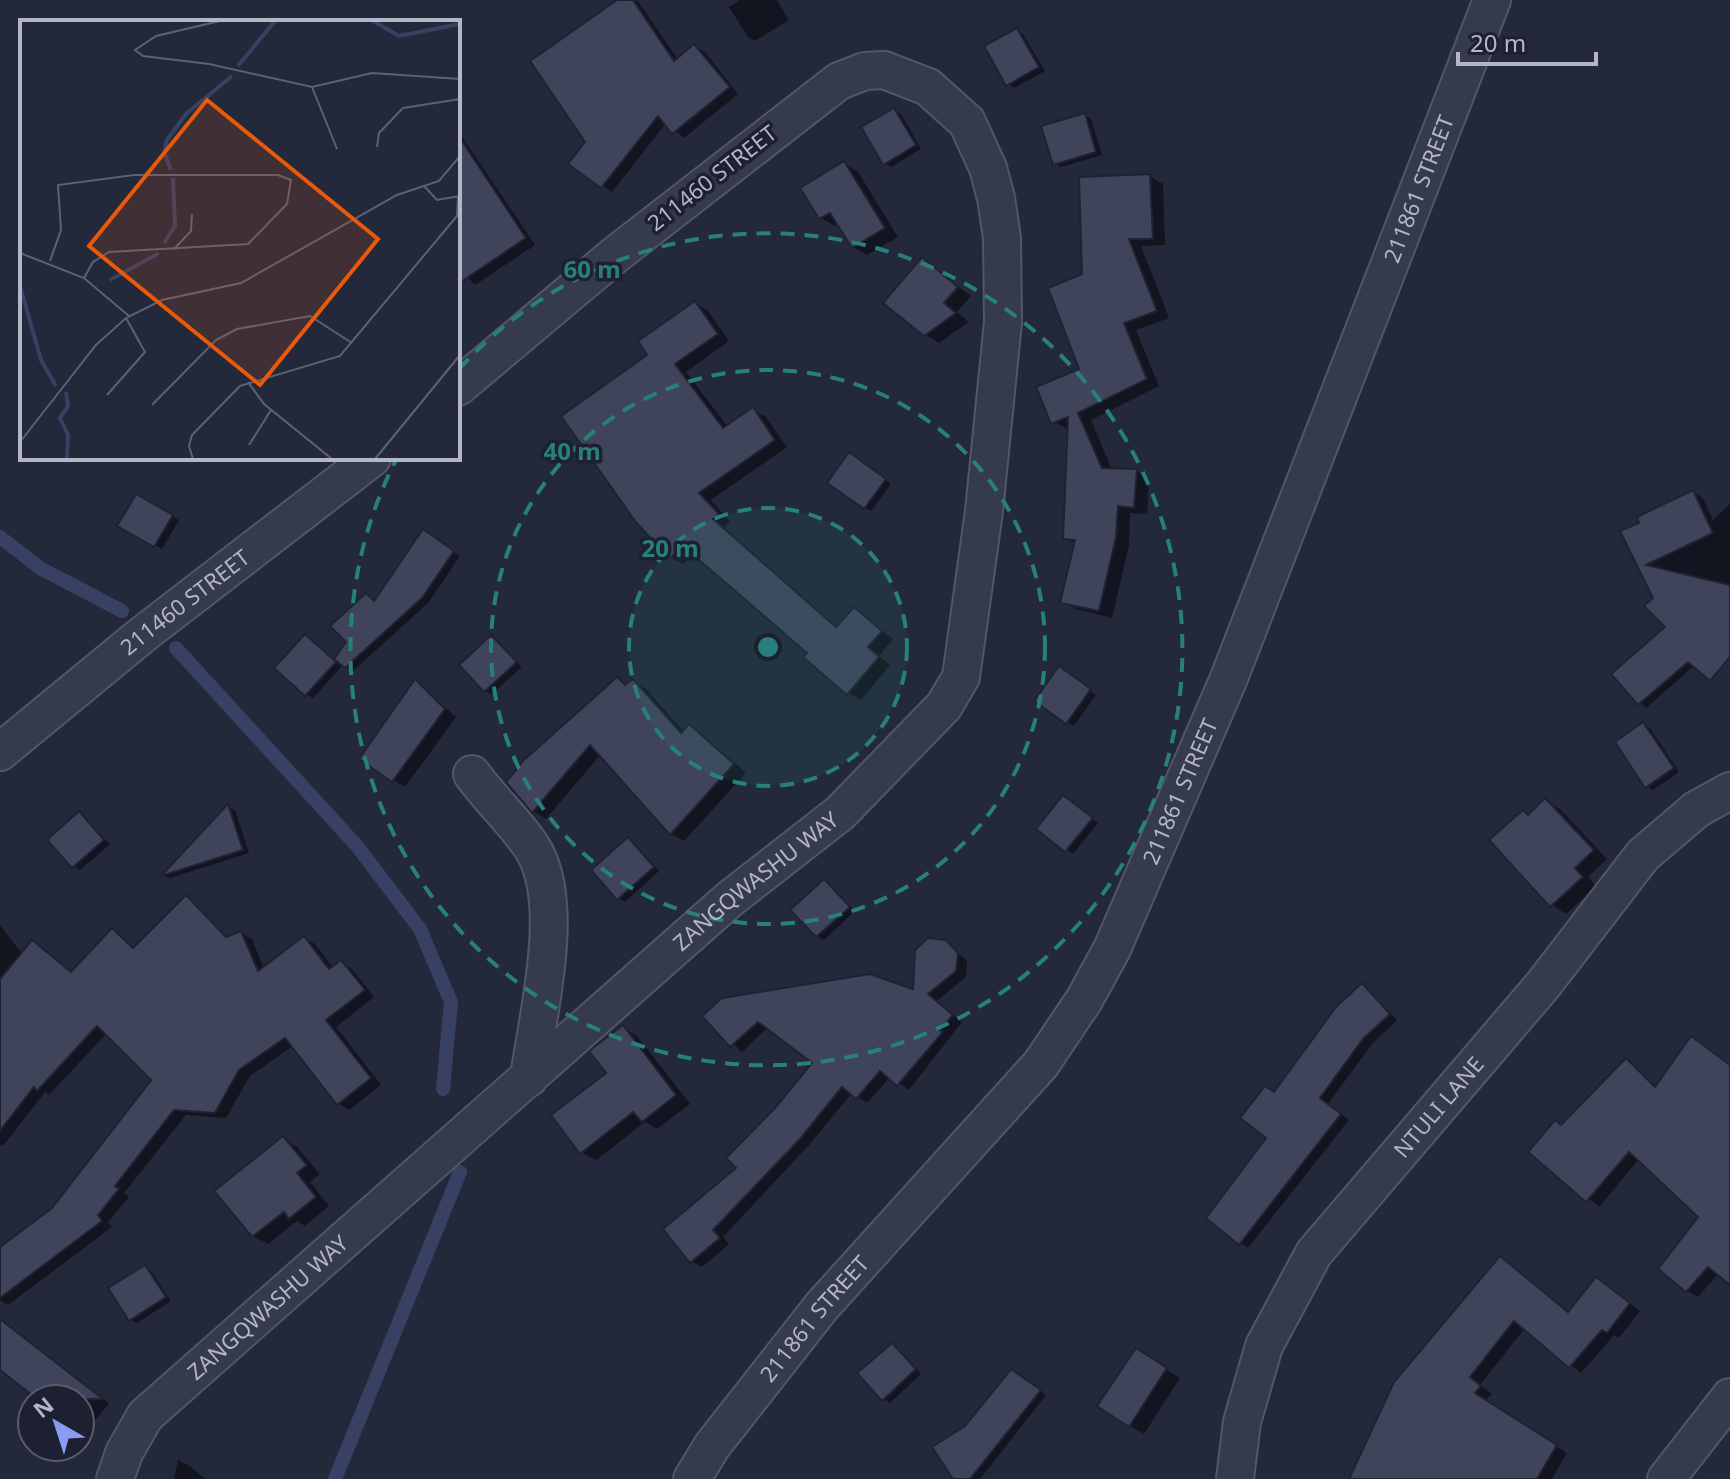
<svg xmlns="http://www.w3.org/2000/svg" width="1730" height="1479" font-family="'Noto Sans',sans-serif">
<rect width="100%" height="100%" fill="#23283b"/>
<!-- shadow -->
<g fill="#0007">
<path d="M621,0L638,1L678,60L695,46L705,52L738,94L684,138L666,123L612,192L571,163L587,142Z"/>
<path d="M740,0H777L789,20L755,41L748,37L729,7Z"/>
<path d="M1017,30L1023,34L1045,71L1014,88L1008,84Z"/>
<path d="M894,110L901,114L921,149L891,167L884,163Z"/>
<path d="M1085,115L1091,119L1102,155L1061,167L1054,163Z"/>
<path d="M458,131L535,245L475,285L458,268Z"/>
<path d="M844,163L858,172L898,237L867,255L853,247L839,224L835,226L821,218Z"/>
<path d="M1150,176L1163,184L1165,245L1141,246L1169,318L1136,330L1159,386L1091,420L1112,470L1136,471L1149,479L1147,514L1130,513L1129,545L1112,618L1076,609L1062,602L1076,544L1065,538L1069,429L1053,422L1081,370L1084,276Z"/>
<path d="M922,259L971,296L957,312L969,322L939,343L925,334Z"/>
<path d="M695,303L708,311L729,341L686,372L728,427L753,410L766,417L787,447L711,500L730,522L724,527L838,628L854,609L893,639L879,656L890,665L861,700L848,693L810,652L695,553L683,564L670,557L650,356Z"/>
<path d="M856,459L891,484L871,511L865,508Z"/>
<path d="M1693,492L1703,498L1713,520L1730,504V611L1661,594L1623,532Z"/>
<path d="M137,496L179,520L162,549L120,525Z"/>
<path d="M430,536L460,556L429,602L353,671L344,664L313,698L306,694L312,640L335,661L348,641L366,596L375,602Z"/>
<path d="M492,638L522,667L492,694L485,691Z"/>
<path d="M1711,651L1646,708L1614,674Z"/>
<path d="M1066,673L1096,695L1074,726L1067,722Z"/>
<path d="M617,680L628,686L633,681L646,689L684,732L689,727L702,734L746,773L684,841L671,834L601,754L546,819L533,811L508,782Z"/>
<path d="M416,682L456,717L405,787L393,780Z"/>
<path d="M1643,725L1650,728L1679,772L1653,790L1647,786Z"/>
<path d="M1070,801L1098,823L1073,854L1039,829Z"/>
<path d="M1546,801L1560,809L1607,859L1588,877L1596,886L1566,914L1552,905L1529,816Z"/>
<path d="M229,807L235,810L249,853L170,878L164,876Z"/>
<path d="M79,813L110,844L80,870L73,866Z"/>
<path d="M628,839L659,871L625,902L618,898Z"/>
<path d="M824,881L855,911L824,940L817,936Z"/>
<path d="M186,898L229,938L241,933L252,939L264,969L304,938L315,944L333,968L341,962L352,969L374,997L336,1027L381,1085L349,1110L338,1103L293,1046L250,1076L226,1118L186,1115L124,1193L129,1197L108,1222L112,1227L8,1305L0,1300V1249L53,1209L154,1079L107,1033L49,1095L45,1092L3,1146L0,1144V925L23,955L33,943L73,973L112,931L135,948Z"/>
<path d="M945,942L967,961L966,977L937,1001L962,1022L909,1090L890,1077L867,1103L852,1093L810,1144L723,1237L729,1244L702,1267L691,1261L739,1168L778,1109L815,1063L768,1027L742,1052L704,1016L915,991Z"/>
<path d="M1362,985L1397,1020L1372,1044L1328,1104L1349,1120L1248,1248L1240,1243L1268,1138Z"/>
<path d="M623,1028L637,1036L690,1104L657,1129L645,1122L596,1160L581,1152Z"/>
<path d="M1627,1061L1657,1087L1730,1066V1283L1719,1273L1698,1297L1687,1291L1701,1217L1639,1159L1599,1207L1531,1151L1562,1126Z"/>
<path d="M283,1138L297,1147L320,1174L310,1182L329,1206L305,1226L297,1221L268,1244L253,1236Z"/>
<path d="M1501,1259L1570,1313L1597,1279L1640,1311L1619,1338L1614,1335L1581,1373L1525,1328L1480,1385L1492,1394L1485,1401L1567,1453L1552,1479H1356Z"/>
<path d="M145,1267L151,1271L171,1301L137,1323L130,1319Z"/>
<path d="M31,1345L109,1403L86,1432L80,1429V1399H40Z"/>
<path d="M892,1345L921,1374L890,1403L883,1399Z"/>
<path d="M1150,1359L1180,1378L1144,1434L1130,1426Z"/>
<path d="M1018,1375L1046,1395L980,1479H955L967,1427Z"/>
<path d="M178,1460L191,1467L206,1479H174Z"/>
</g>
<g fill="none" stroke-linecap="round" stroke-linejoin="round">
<!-- stream -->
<g stroke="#384164" stroke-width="14">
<path d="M0,537L40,568L122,611"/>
<path d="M176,648L357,846L420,929L451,1002L443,1089"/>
<path d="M335,1479L460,1172"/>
</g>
</g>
<!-- building -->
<g fill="#3f445b" stroke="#1e2232" stroke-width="2">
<path d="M617,0H633L674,61L694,44L730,87L672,134L658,116L601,188L568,164L585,142L530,61Z"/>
<path d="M1017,28L1039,67L1006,86L984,46Z"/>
<path d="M894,108L916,145L883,165L861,127Z"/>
<path d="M1085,113L1096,152L1053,165L1041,126Z"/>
<path d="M458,135L526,238L458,284Z"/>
<path d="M844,161L885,228L852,248L830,213L819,219L800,188Z"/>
<path d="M1150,174L1153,239H1129L1157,311L1124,323L1147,379L1078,413L1102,468L1137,469L1134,508L1118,506L1116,537L1099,611L1060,603L1075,540L1063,539L1068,417L1051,424L1036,387L1079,369L1048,288L1082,274L1079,177Z"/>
<path d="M922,257L958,287L944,303L956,313L924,336L883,303Z"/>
<path d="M695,301L718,334L675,364L723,428L753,407L775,440L699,493L719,514L713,519L836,627L854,607L882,631L868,647L879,657L847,695L803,657L807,653L683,546L669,559L635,521L561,416L647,355L638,341Z"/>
<path d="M849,452L886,479L864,509L827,483Z"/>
<path d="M1693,490L1713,533L1646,565L1730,585V657L1710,681L1688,662L1638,705L1611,674L1665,627L1644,606L1653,598L1620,531L1639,523L1637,517Z"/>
<path d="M136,494L173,515L154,547L117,526Z"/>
<path d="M423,529L454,551L422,598L345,668L334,659L346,642L330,626L366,593L374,601Z"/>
<path d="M305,634L336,662L305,696L274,668Z"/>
<path d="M491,635L517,662L484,692L459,665Z"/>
<path d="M1059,666L1091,689L1066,724L1034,701Z"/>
<path d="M617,677L625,685L633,679L681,733L689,724L734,764L670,835L590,745L532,813L506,782L524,760Z"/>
<path d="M415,679L445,709L392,782L359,759Z"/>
<path d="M1643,722L1674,768L1645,788L1615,742Z"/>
<path d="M1063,795L1093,818L1065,852L1036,829Z"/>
<path d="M1545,798L1594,850L1575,868L1583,877L1550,907L1489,840L1523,810L1528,815Z"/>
<path d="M228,804L243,850L161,876Z"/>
<path d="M79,811L104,840L72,868L47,840Z"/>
<path d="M628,837L654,867L617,900L591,870Z"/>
<path d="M824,879L850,907L816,937L790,910Z"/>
<path d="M186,895L226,937L241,931L258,971L304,936L329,969L341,960L365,990L326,1020L371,1078L337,1105L285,1038L239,1070L215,1113L174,1110L115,1186L119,1189L98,1215L102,1221L0,1298V1247L52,1208L151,1080L97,1026L37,1091L34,1087L0,1131V979L32,940L71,972L112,928L133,948Z"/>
<path d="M928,938L946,940L958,953L956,971L928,994L953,1015L940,1030L943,1032L897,1086L880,1071L856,1099L842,1087L800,1139L713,1230L720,1238L690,1263L663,1229L736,1168L726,1158L776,1107L812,1063L758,1022L730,1047L702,1016L722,998L870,974L913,989L915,950Z"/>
<path d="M1362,983L1390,1014L1363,1039L1320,1098L1341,1114L1239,1245L1206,1218L1266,1138L1240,1118L1265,1086L1274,1092L1336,1007Z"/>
<path d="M623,1025L676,1095L642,1122L633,1112L580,1154L551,1115L606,1073L589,1051Z"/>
<path d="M1691,1036L1730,1065V1285L1708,1267L1686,1292L1658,1269L1698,1217L1629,1152L1586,1202L1528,1152L1555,1120L1561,1125L1626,1058L1655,1087Z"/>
<path d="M283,1136L307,1165L297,1173L316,1197L289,1219L284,1212L252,1237L214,1191Z"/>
<path d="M1500,1256L1568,1312L1596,1277L1630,1303L1607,1333L1602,1330L1569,1368L1514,1321L1470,1377L1481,1386L1475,1393L1557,1445L1537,1479H1349L1394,1382Z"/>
<path d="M145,1265L166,1297L129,1321L108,1288Z"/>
<path d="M0,1319L41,1351L103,1399H37L0,1370Z"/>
<path d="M892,1343L916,1369L882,1401L857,1373Z"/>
<path d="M1136,1348L1167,1368L1129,1427L1097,1406Z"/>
<path d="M1011,1369L1041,1390L970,1479H953L932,1447L965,1426Z"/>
</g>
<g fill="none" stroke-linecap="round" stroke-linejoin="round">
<!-- minor casing -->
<g stroke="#525666" stroke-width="40">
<g id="minor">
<path id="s1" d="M0,752L142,635L372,458"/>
<path d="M472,774C490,799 514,821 531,846C568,900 537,1017 529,1078"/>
<path id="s2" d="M115,1479L124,1453L145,1416L731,898L840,813L944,706L961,677L984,511L1003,322L1002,238L996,198L988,168L967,122L928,87L884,70L865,71L839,81L615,255L458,387"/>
<path id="s3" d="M692,1479L712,1446L822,1306L1041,1064L1084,1000L1112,949L1229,678L1492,0"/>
<path id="s4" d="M1235,1479L1242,1422L1264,1346L1314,1253L1543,985L1643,855L1697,809L1730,791"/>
<path d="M1666,1479L1730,1397"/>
</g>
</g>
<!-- minor -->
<use href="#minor" stroke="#363b4b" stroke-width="36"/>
</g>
<!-- distance rings -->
<circle cx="768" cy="647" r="139" fill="#27807b" fill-opacity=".12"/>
<g fill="none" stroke="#27807b" stroke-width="4" stroke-dasharray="14 10">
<circle cx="768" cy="647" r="139"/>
<circle cx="768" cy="647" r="277"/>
<path d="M459 369A416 416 0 1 1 397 458"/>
</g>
<g text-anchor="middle" stroke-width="7" stroke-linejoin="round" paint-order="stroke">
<!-- street labels -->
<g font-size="22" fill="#b2b6c7" stroke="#1c2030">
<text transform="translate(712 178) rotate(-38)" y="8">211460 STREET</text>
<text dy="8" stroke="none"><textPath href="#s3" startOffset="1498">211861 STREET</textPath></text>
<text dy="8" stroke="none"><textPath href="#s1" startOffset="238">211460 STREET</textPath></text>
<text dy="8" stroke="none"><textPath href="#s3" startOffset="850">211861 STREET</textPath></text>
<text dy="8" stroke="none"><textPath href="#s2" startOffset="882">ZANGQWASHU WAY</textPath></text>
<text dy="8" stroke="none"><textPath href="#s4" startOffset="434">NTULI LANE</textPath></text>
<text dy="8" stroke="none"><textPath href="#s2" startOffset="234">ZANGQWASHU WAY</textPath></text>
<text dy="8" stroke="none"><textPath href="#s3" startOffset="202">211861 STREET</textPath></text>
</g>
</g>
<!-- overview -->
<g transform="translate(20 20)">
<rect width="440" height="440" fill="#23283b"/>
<path fill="none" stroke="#384164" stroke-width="4" d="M353,1L379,16L440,4M218,46L255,1M151,150L144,132L147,120L166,94L212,56M144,223L155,206L153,158M90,260L139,233M0,266L21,340L36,366M46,372L48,386L40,398L48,415L47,439"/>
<path fill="none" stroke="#5c6173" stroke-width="2" d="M200,1L136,16L115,30L123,36L189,44L292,67L352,53L440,59M292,67L317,129M357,127L359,113L383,88L440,79M404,166L417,180L440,176M154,229L171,211L172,194M0,233L64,258L109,296M30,241L41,210L38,165L114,155H258L271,160L267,184L228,224L89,232L73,242L64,258M228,362L244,384L312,439M87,375L125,332L106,298M132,385L196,320L217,309L290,296L332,323M0,422L76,325L106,298L142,280L221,263L377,175L419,161L440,136M229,425L251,390M173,439L169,426L172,415L220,366L320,336L437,196L438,176M355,439L440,335"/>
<path fill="#e8590c" fill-opacity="0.15" stroke="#e8590c" stroke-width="4" d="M187,80L358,219L240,365L69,226Z"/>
<rect width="440" height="440" fill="none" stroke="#b2b6c7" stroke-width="4"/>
</g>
<circle cx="768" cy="647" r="12" fill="#27807b" stroke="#1c2030" stroke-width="4"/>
<g font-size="24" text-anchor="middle" font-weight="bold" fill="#27807b" stroke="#1c2030" stroke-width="7" stroke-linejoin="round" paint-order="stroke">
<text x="592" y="278">60 m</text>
<text x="572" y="460">40 m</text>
<text x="670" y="557">20 m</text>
</g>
<!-- north arrow -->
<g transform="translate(56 1423) rotate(321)"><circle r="38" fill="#1c2030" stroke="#585c6c" stroke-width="2"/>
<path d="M0-6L14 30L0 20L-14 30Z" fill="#889cf6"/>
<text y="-12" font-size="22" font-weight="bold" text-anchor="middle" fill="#b2b6c7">N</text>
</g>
<!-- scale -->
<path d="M1458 52v12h138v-12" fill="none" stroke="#b2b6c7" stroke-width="4"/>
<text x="1470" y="52" font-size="24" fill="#b2b6c7" stroke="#1c2030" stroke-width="6" paint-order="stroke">20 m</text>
</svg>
